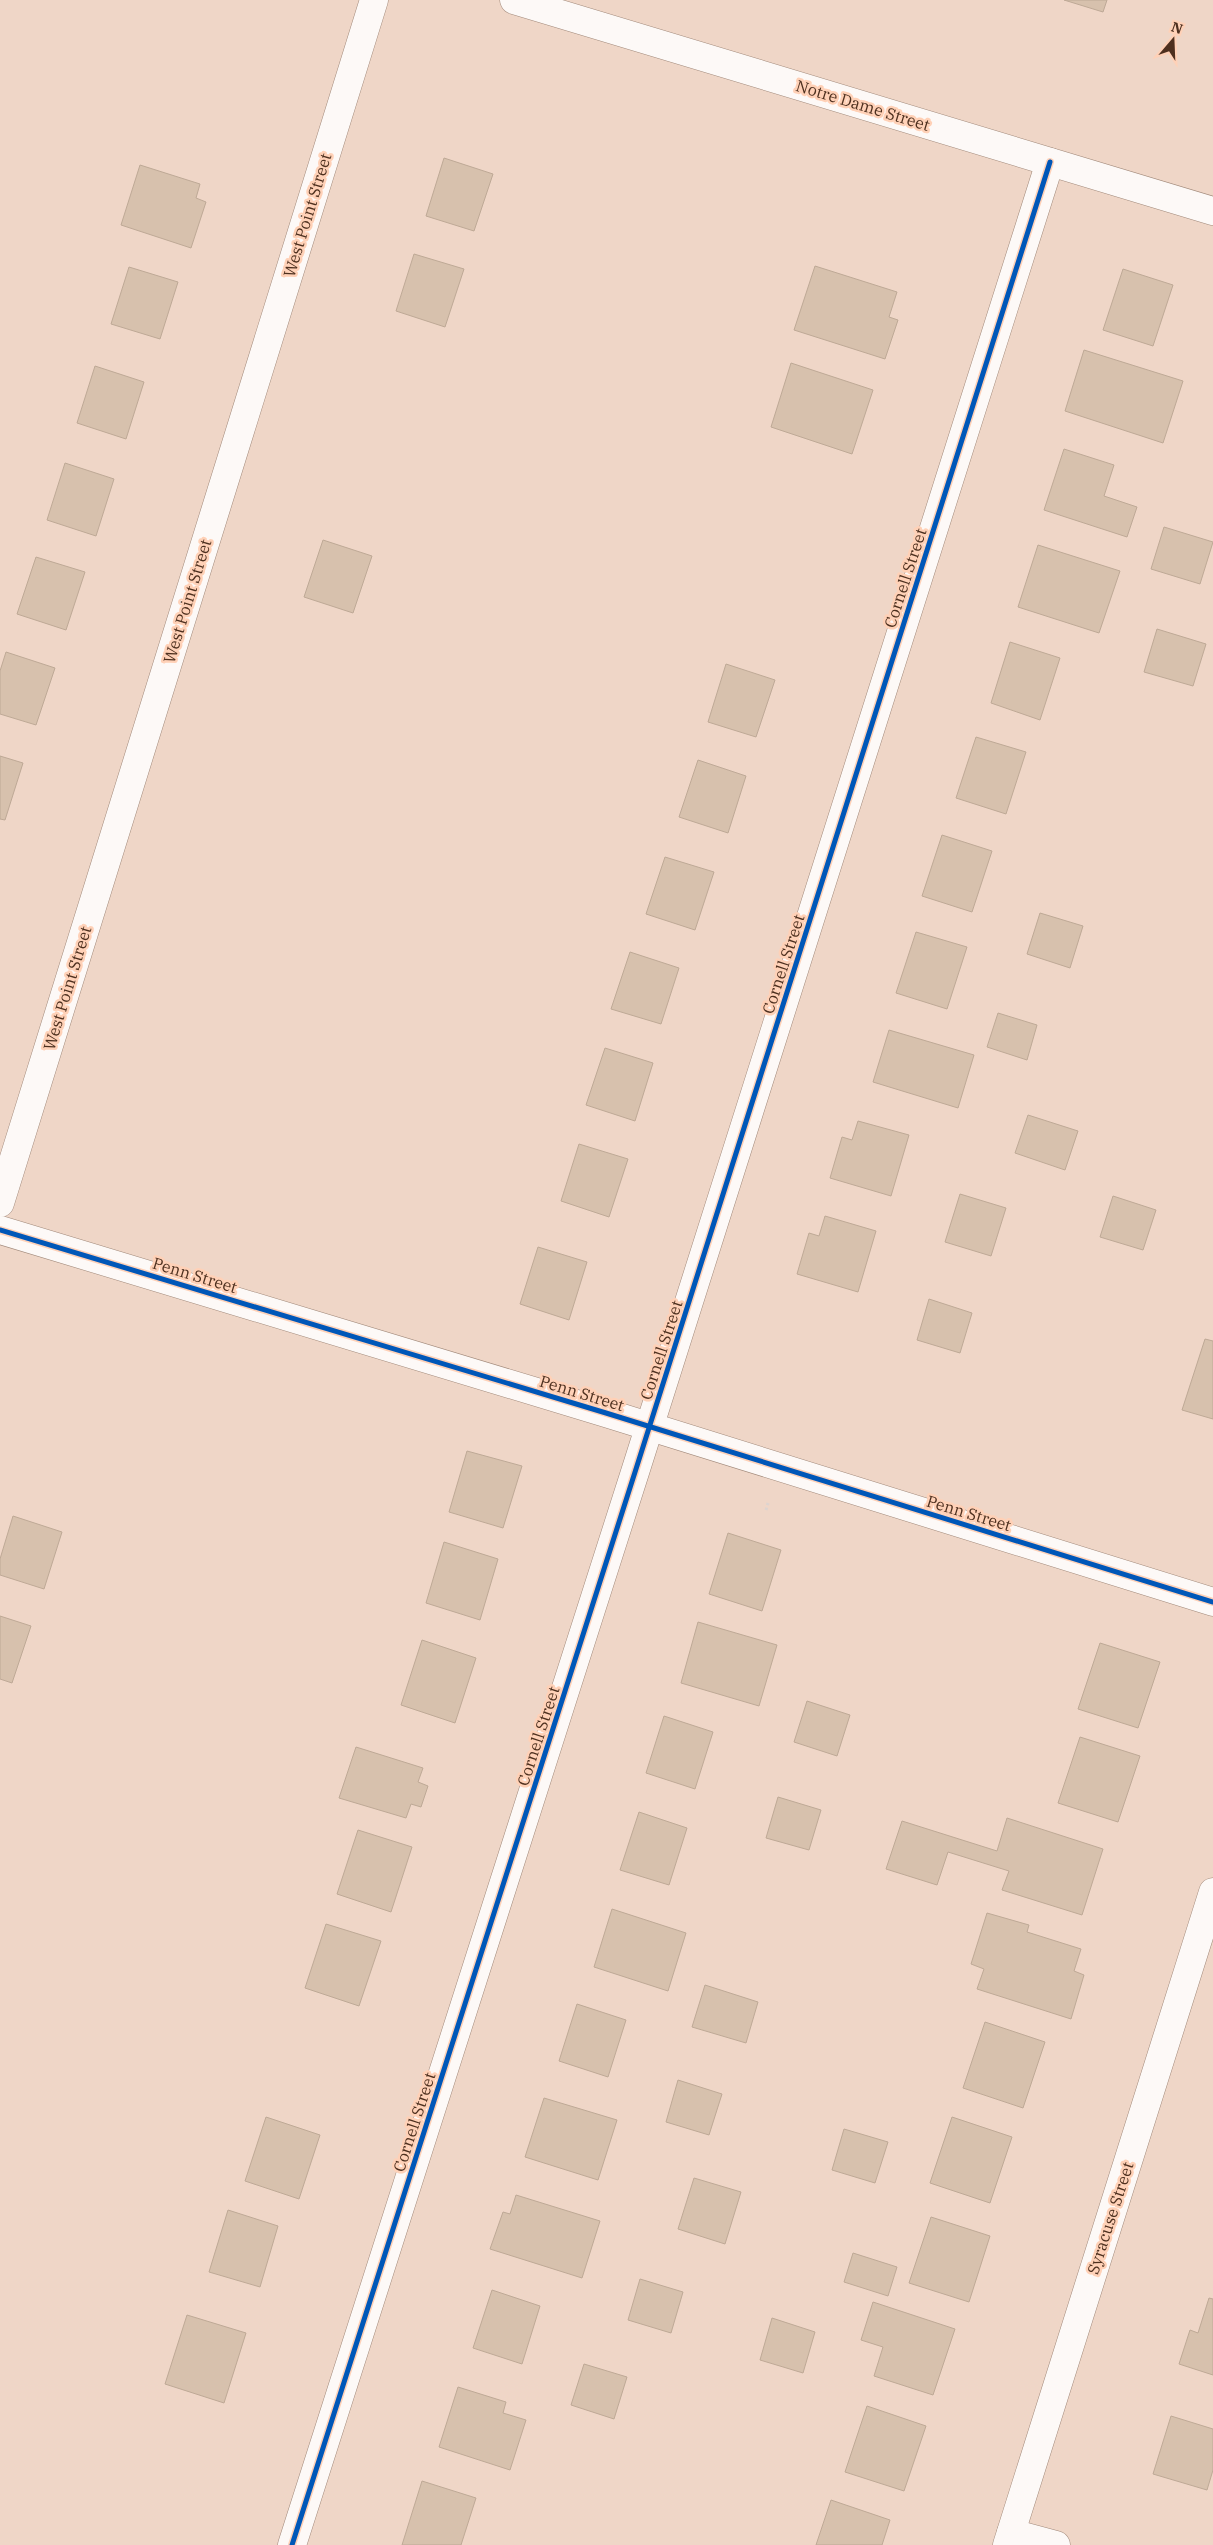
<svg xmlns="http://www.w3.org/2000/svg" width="1213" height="2545" font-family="'IBM Plex Serif',serif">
<rect width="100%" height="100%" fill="#efd6c7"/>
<!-- building -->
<g fill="#d7c1ad" stroke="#bea996">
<path d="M1064,0H1107L1103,12Z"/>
<path d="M444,158L493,174L474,231L426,216Z"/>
<path d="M140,165L200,184L196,198L206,202L191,248L121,225Z"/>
<path d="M414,254L464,269L445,327L396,311Z"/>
<path d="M815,266L897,292L889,317L898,320L885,359L794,330Z"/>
<path d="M129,267L178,282L160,339L111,324Z"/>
<path d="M1123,269L1173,285L1153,346L1103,330Z"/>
<path d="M1084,350L1183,381L1163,443L1065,411Z"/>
<path d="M791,363L873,390L852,454L771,427Z"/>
<path d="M95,366L144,382L126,439L77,423Z"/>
<path d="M1064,449L1114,465L1104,496L1137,507L1127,537L1044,510Z"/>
<path d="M65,463L114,479L96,536L47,520Z"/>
<path d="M1164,527L1213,542L1200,584L1151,569Z"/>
<path d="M323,540L372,556L353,613L304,597Z"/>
<path d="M1038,545L1120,571L1099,633L1018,607Z"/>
<path d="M36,557L85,572L66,630L17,614Z"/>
<path d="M1157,629L1206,644L1193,686L1144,672Z"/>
<path d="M1010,642L1060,658L1040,720L991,703Z"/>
<path d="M6,652L55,668L36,725L0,714V671Z"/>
<path d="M726,664L775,680L756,737L708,722Z"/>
<path d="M976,737L1026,752L1006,814L956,798Z"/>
<path d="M0,756L23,763L5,820L0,819Z"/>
<path d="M698,760L746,776L728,833L679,817Z"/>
<path d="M942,835L992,851L972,912L922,896Z"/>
<path d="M665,857L714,872L695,930L646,914Z"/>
<path d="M1040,913L1083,926L1070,968L1027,954Z"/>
<path d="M916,932L967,947L947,1009L896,993Z"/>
<path d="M630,952L679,968L661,1024L611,1009Z"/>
<path d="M998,1013L1037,1025L1027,1060L987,1047Z"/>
<path d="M889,1030L974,1055L958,1108L873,1082Z"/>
<path d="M605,1048L653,1063L635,1121L586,1105Z"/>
<path d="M1028,1115L1078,1131L1065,1170L1015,1153Z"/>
<path d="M858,1121L909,1135L891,1196L830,1178L842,1137L852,1140Z"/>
<path d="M579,1144L628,1159L609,1217L561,1201Z"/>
<path d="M960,1194L1006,1208L991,1256L945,1242Z"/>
<path d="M1113,1196L1156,1210L1143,1250L1100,1237Z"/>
<path d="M825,1216L876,1231L858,1292L797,1274L809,1233L819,1236Z"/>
<path d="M538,1247L587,1262L569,1320L520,1304Z"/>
<path d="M929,1299L972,1313L960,1353L917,1340Z"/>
<path d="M1205,1339L1213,1341V1419L1182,1410Z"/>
<path d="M467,1451L522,1466L503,1528L449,1512Z"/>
<path d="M13,1516L62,1532L44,1589L0,1575V1559Z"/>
<path d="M728,1533L781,1550L762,1611L709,1594Z"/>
<path d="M444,1542L498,1559L480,1620L426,1603Z"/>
<path d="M0,1616L31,1626L12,1683L0,1679Z"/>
<path d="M698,1622L777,1645L759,1706L681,1683Z"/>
<path d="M422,1640L476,1658L455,1723L401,1705Z"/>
<path d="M1100,1643L1160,1662L1138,1728L1078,1709Z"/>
<path d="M807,1701L850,1715L837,1756L794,1742Z"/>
<path d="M664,1716L713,1732L695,1789L646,1773Z"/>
<path d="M1080,1737L1140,1756L1118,1822L1058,1803Z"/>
<path d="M356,1747L423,1768L418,1782L428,1786L421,1807L411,1804L406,1818L339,1798Z"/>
<path d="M778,1797L821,1810L809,1850L766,1838Z"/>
<path d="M639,1812L687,1828L669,1885L620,1870Z"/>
<path d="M1007,1818L1103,1849L1082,1915L1002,1890L1009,1871L948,1852L937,1885L886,1869L902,1821L997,1851Z"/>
<path d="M358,1830L412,1847L391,1912L337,1894Z"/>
<path d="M612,1909L686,1933L668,1991L594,1967Z"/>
<path d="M987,1913L1029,1925L1027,1932L1081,1949L1074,1971L1084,1975L1071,2019L977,1989L984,1969L971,1964Z"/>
<path d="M326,1924L381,1941L359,2006L305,1988Z"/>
<path d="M705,1985L758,2002L746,2043L692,2027Z"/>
<path d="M577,2004L626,2020L608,2077L559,2061Z"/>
<path d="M985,2022L1045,2042L1023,2108L963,2088Z"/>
<path d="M678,2080L722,2094L709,2135L666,2122Z"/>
<path d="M544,2098L617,2120L598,2180L525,2157Z"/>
<path d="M266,2117L320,2135L299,2199L245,2181Z"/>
<path d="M952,2117L1012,2137L990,2203L930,2183Z"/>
<path d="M844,2129L888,2142L875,2183L832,2170Z"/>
<path d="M694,2178L741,2192L725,2244L678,2229Z"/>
<path d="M516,2195L600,2221L582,2278L490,2249L503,2212L510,2214Z"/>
<path d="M228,2210L278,2226L260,2287L209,2272Z"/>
<path d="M931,2217L990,2236L969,2302L909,2283Z"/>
<path d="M853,2253L897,2267L888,2296L844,2282Z"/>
<path d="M640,2279L683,2292L671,2333L628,2320Z"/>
<path d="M492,2290L540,2306L522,2364L473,2348Z"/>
<path d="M1209,2298L1213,2299V2375L1179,2364L1190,2330L1198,2333Z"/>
<path d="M873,2302L955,2329L933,2395L874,2376L883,2347L861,2340Z"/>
<path d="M187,2315L246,2333L224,2403L165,2384Z"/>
<path d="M772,2318L815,2332L803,2373L760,2360Z"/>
<path d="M584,2364L627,2377L614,2419L571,2405Z"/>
<path d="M458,2387L506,2402L503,2413L526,2420L510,2470L439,2447Z"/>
<path d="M867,2406L926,2426L904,2491L845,2472Z"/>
<path d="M1171,2416L1213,2429V2470L1207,2490L1153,2474Z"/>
<path d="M422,2481L476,2498L461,2545H402Z"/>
<path d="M831,2500L890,2520L882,2545H816Z"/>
</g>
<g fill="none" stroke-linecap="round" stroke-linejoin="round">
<!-- minor casing -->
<g stroke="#a1897a" stroke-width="29">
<g id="minor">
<path d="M514,0L1213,211"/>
<path d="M0,1203L374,0"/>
<path d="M0,1230L606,1413L1213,1602"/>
<path d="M1011,2533L1056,2545"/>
<path d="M292,2545L636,1469L1050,162"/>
<path d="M1007,2545L1213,1892"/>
</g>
</g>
<!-- path -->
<path stroke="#ddd4d0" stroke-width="3" stroke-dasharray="2.5 2.5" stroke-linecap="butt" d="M766,1510L768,1503"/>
<!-- minor -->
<use href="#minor" stroke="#fdf9f7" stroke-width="28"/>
<!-- cycleway casing -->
<g stroke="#ffd1b7" stroke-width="8">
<g id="cycleway">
<path d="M0,1230L606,1413L1213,1602"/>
<path d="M292,2545L636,1469L1050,162"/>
</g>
</g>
<!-- cycleway -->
<use href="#cycleway" stroke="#0057b8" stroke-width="5"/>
</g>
<g text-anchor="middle" stroke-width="5" stroke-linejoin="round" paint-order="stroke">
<!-- street labels -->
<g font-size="16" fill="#4e301f" stroke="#ffd1b7">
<text transform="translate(863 105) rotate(17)" y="6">Notre Dame Street</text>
<text transform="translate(307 215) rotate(-73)" y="6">West Point Street</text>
<text transform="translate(905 578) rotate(-72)" y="6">Cornell Street</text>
<text transform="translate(187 601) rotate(-73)" y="6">West Point Street</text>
<text transform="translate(783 964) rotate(-72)" y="6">Cornell Street</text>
<text transform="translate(67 988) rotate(-73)" y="6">West Point Street</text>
<text transform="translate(195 1275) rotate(17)" y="6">Penn Street</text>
<text transform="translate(661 1350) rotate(-72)" y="6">Cornell Street</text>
<text transform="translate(582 1393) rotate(17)" y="6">Penn Street</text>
<text transform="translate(969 1513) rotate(17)" y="6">Penn Street</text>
<text transform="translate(538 1736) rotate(-72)" y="6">Cornell Street</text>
<text transform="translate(414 2122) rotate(-72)" y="6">Cornell Street</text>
<text transform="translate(1110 2218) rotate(-72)" y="6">Syracuse Street</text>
</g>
</g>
<!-- north arrow -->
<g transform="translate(1173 40) rotate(19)" stroke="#ffd1b7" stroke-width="4" paint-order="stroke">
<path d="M0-4L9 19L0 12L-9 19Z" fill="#4e301f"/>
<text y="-8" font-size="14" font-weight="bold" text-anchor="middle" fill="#4e301f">N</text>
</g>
</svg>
